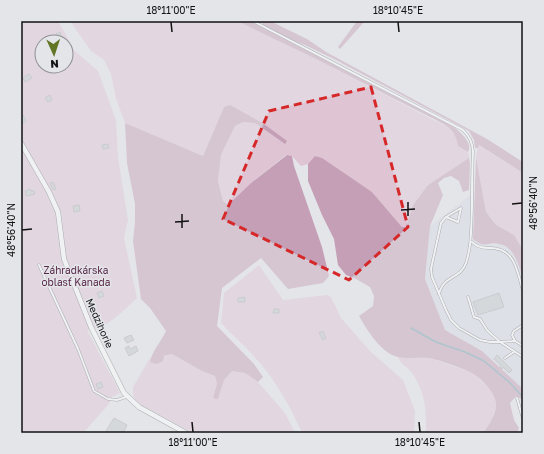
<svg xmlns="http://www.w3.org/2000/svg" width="544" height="454" font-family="'Golos Text',sans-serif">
<rect width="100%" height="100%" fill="#e4e5e9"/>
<!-- built -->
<path fill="#d8dae5" d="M474,192L473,239L486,245L500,244L509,249L518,261L523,278V389L482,351L445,330L425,279L430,226Z"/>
<!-- green -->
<g fill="#dfc4d4" fill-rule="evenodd">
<path d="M21,21H58L75,51L98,71L116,120L118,157L128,220L124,238L137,298C125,309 105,331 87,330L120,393L112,397L109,404L83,433H21ZM42,42H66V66H42Z"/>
<path d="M70,21H237L312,57L453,130L456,136L458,146L468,152L469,158L428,185L413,205L406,227H402L372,192L316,156L308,164L301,166L292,156L286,155L251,183L228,205L223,201L218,181L221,155L235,126L243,122L255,123L285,144L264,124L224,107L203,156L125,123L116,99L111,74L104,60L91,51Z"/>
<path d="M478,145L523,173V250L514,235L496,225L486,212L476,157Z"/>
<path d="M259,265L283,300L327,295L331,297L341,318L370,351L403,380L415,411L414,433H302C290,405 273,376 252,354C242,343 231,334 221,323L224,293Z"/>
<path d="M172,354L202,371L215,376L217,384L213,397L218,399L224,380L232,371L245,373L258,382L285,413L295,433H193L136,402L133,394V387L150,358V362Z"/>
<path d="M398,357L430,358L473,373L492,391L496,398V406L492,419L483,433H426C426,409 426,394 412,373C407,366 401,365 398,357Z"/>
</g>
<!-- forest -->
<g fill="#c49fb6">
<path d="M237,21H251L254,23L454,127C461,133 473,143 468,152L458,146C455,129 450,128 436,120L312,57Z"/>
<path d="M260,21H270L307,39L326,52L487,139L523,162V173L479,145L478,148H475L474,140L469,131L336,60L305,45L294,41L264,25Z"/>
<path d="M357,21H365L340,49L338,47Z"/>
<path d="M230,105L264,124L287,141L285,144L255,123L243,122L235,126L221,155L218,181L223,201L228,205L251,183L287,155L292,156L294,166L322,247L329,276L323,283L288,289L261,258L222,288L217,326L254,364L263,377L258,382L245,373L232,371L224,380L218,399H215L213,397L217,384L215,376L202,371L172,354L164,356L163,361L157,364L150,362C151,353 162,340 166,331L150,308L141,299L133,241L135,222V204L127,163L125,123L203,156L224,107Z"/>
<path d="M315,156L322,158L372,192L402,227H406L413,205L428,185L469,158L470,164L469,190L463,192L459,181L451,176L444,178L438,183L443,195L430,226L425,279L445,330L482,351L523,389V400L516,396L510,403L514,420L519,428L517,433H483C489,425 495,416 496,406C498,395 481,378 472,373C465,369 436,359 429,358C419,357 408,359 398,357C381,353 367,330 359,316L373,306L374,296L370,287L356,279L346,275L338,265L334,239L322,215L308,181V164Z"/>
<path d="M476,157L486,212L496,225L514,235L523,250V278C519,266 514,246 499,244C487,241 487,250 473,239Z"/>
</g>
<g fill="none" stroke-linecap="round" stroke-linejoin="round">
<!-- stream -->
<path stroke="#6e9daa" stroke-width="1.5" d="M411,328L436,342L465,352L484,361L509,382L523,397"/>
</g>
<!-- building -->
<g fill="#c4c7cb" stroke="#a9acaf">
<path d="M60,32L62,38L58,40L56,34Z"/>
<path d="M29,74L32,78L25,82L23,78Z"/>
<path d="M50,95L52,100L48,102L45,98Z"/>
<path d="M23,115L26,121L22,124L21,116Z"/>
<path d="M108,144L109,148L103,149L102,145Z"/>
<path d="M53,182L56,189L53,190L50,183Z"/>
<path d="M30,189L31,191H34L35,194L26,196L25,191Z"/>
<path d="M79,205L80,211L74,212L73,206Z"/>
<path d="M102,291L104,296L99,298L97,293Z"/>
<path d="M499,293L504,307L478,315L473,302Z"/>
<path d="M245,297V302H238V298Z"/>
<path d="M274,309H279V313H273Z"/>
<path d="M323,331L326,338L323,340L319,333Z"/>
<path d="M131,335L134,340L127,343L124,338Z"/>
<path d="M129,346L130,349L136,346L138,351L129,356L125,348Z"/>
<path d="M497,355L512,370L509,373L503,367L502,369L500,367L501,365L494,359Z"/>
<path d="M101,382L103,387L98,389L96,384Z"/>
<path d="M114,418L127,425L123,433H109L106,431Z"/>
</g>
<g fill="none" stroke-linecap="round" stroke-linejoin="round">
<!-- lane casing -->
<g stroke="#67686b" stroke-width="3">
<g id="lane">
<path d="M253,21L463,130C470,137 472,142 473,151C472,170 472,189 472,207C471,226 472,245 466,263C460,280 444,274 439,294"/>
<path d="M446,217L458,222L461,208L446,217L441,223L431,269L432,277L446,310L451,320L459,328L480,340L490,342H500L523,357"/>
<path d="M472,242C477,247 482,248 489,248C515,247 517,271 523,291"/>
<path d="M39,265L78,349L94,391L108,399L117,400L126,397"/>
<path d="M468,297L474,317L480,319L487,330L500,342L515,341L523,346"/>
<path d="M515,341L512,335L514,331L523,325"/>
<path d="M505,358L514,352"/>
<path d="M517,398L523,419"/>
</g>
</g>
<!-- street casing -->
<g stroke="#67686b" stroke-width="5.5">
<path id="street" d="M21,143L49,192L58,212L64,259L91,327L124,393L139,407L186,433"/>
</g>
<!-- lane -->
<use href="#lane" stroke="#fff" stroke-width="2"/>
<!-- street -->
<use href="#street" stroke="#fff" stroke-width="4.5"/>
</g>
<!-- marked area -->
<path d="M0 0H544V454H0ZM371,87L408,227L349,280L223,219L269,111Z" fill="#e4e5e9" fill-opacity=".55" fill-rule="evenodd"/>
<path fill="none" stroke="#d62828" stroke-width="3" stroke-dasharray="8 5" stroke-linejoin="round" d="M371,87L408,227L349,280L223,219L269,111Z"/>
<!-- ticks -->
<path fill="none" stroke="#121213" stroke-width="1.5" d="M171,22L172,32M398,22L399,32M408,202V216M512,204L522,203M401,210L415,209M182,214V228M175,222L189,221M22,230L32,229M192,422L193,432M419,422L420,432"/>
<g text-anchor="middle" stroke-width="3" stroke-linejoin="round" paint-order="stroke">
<!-- park labels -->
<g font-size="10" fill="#59294a" stroke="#e4e5e9">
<text x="76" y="274">Záhradkárska<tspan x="76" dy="12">oblasť Kanada</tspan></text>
</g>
<!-- street labels -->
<g font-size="10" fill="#121213" stroke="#e4e5e9">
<text transform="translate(100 323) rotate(66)" y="4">Medzihorie</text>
</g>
</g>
<!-- border -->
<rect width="544" height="454" fill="none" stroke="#e4e5e9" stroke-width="44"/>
<!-- north arrow -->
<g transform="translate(54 54) rotate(177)"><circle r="19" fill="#e4e5e9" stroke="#909193"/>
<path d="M0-3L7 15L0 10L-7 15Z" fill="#627524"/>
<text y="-6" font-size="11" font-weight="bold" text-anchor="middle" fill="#121213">N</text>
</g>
<rect x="22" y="22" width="500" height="410" fill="none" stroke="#121213" stroke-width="1.5"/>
<g font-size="10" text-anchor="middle" fill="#121213">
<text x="171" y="14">18°11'00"E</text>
<text x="398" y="14">18°10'45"E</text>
<text transform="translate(533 203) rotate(-90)" y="4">48°56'40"N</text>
<text transform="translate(11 230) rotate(-90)" y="4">48°56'40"N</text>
<text x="193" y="446">18°11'00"E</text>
<text x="420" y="446">18°10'45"E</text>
</g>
</svg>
